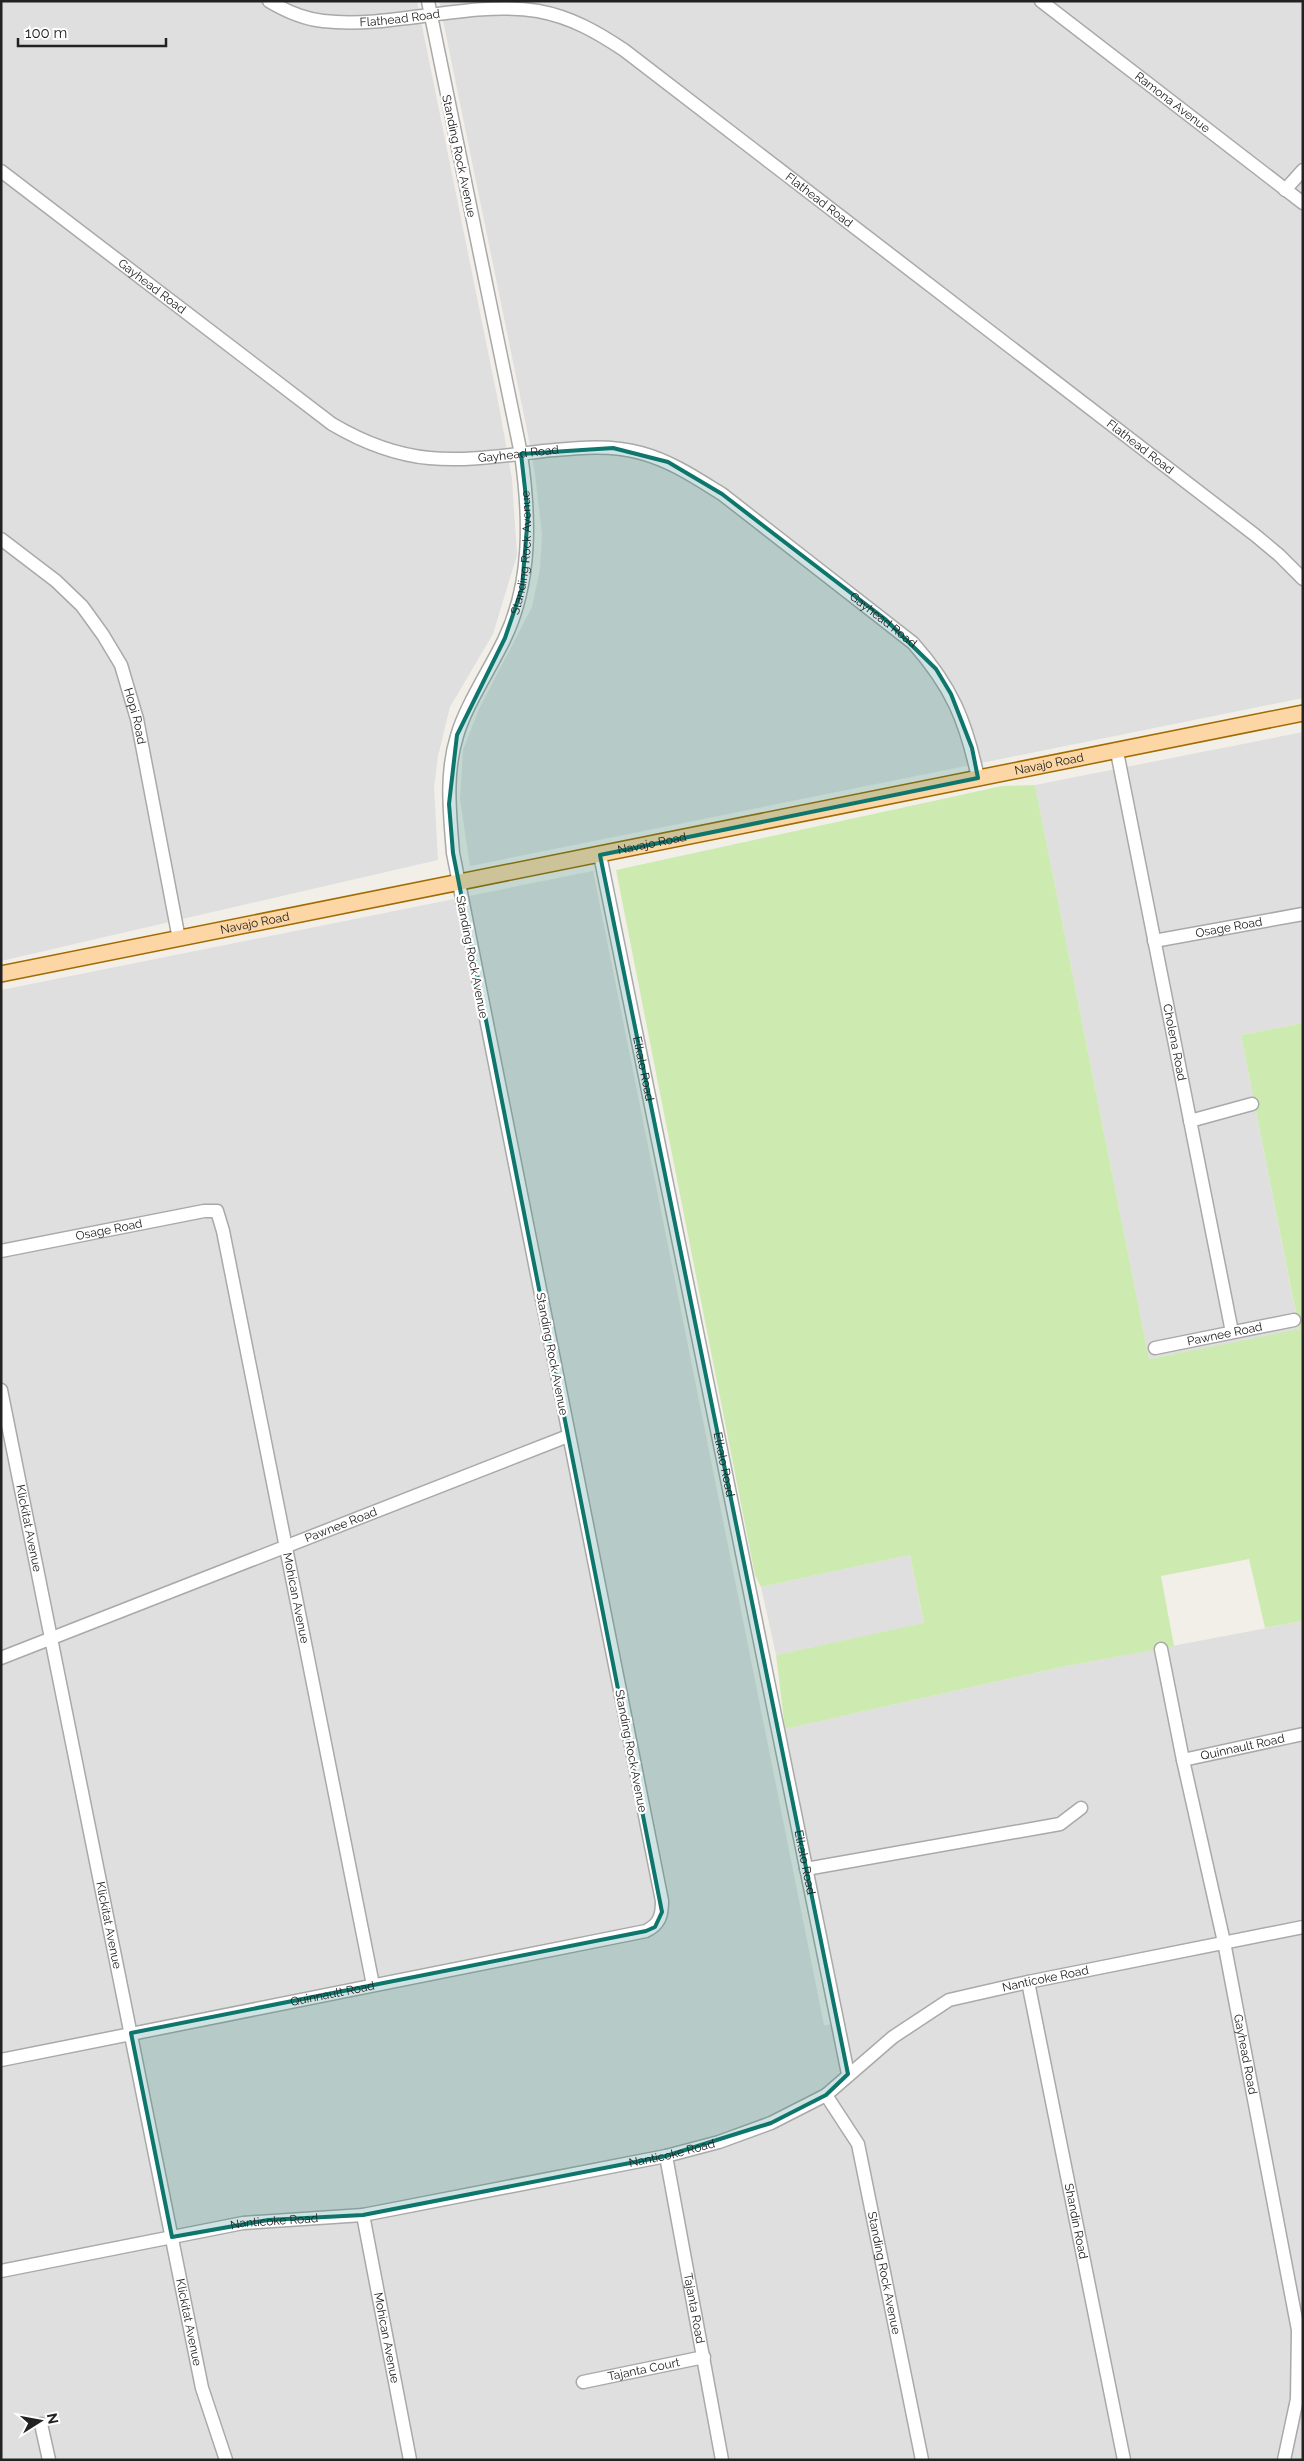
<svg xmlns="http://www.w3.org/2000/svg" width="1304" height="2461" font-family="Raleway,sans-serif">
<rect width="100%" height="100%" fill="#f2efe9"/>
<!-- residential -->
<g fill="#e0dfdf">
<path d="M1,1H417L499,406L512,479L517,555L493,634L450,707L438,756L434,787L438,860L1,961Z"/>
<path d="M439,1H1303V698L470,866L460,799L463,750L479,709L532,607L540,569L542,534L535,474L526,425Z"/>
<path d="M1303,732V1023L1241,1035L1299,1330L1149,1359L1035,785Z"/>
<path d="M593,871L824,2025L842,2024L785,1729L1062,1667L1303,1621V2460H1V990Z"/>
<path d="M910,1555L924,1624L776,1655L761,1587Z"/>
</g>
<!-- grass -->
<path fill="#cdebb0" d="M1035,785L1149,1359L1299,1329L1241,1035L1303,1023V1621L1265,1628L1249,1559L1161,1576L1174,1646L1062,1667L785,1729L776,1655L924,1623L910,1555L761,1587L755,1575L616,870L1002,786Z"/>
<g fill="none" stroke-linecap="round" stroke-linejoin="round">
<!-- minor casing -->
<g stroke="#a9a9a9" stroke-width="15">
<g id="minor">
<path id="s1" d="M269,1C284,10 305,19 323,21C394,29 467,0 538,11C571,17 597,32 624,50L1255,535L1279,555L1303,579"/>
<path id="s2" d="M1041,1L1303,203"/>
<path id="s3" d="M1,171L332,424C410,470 458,461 544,451C576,448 609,444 641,453C671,461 696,478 722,494L913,643C952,687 966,721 978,778"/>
<path d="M1285,190L1303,170"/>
<path id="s4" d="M1,539L56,581L82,606L103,635L121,665L137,719L179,939"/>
<path id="s5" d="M1117,752L1232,1332"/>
<path id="s6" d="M600,855L848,2074"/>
<path id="s7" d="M1154,941L1303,914"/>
<path d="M1190,1121L1252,1104"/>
<path id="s8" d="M1,1251L204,1211H217L223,1231L373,1985"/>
<path id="s9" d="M1155,1348L1294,1320"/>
<path id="s10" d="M1,1390L202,2388L226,2460"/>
<path id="s11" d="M1161,1649L1183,1760L1224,1942L1298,2330L1297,2399L1284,2460"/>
<path id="s12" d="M1,1658L568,1436"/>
<path id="s13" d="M1183,1760L1303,1734"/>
<path d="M806,1869L1060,1824L1081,1808"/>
<path id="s14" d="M1028,1982L1124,2460"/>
<path id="s15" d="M1,2060L646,1931C660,1924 662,1915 662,1901L453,853C450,814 445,774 457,736C465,707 490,669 504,640C532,582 530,517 521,454L428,1"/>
<path id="s16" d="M826,2095L858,2144L922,2460"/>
<path id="s17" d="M666,2156L722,2460"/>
<path id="s18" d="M363,2215L410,2460"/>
<path id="s19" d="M1,2271L243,2223L363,2215L666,2156L719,2142L771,2123L826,2095L893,2037L949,2000L1028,1982L1303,1927"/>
<path id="s20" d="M583,2382L704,2357"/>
<path d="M41,2424L49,2460"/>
</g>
</g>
<!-- major casing -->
<g stroke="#a06b00" stroke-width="18">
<g id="major">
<path id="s21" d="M1,974L1303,713"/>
</g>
</g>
<!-- minor -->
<use href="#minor" stroke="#fff" stroke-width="12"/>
<!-- major -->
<use href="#major" stroke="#fcd6a4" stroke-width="15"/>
</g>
<!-- marked area -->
<path fill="#0f766e" fill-opacity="0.2" stroke="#0f766e" stroke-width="4" stroke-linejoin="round" d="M613,448L668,462L722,494L885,619L936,669L951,694L972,748L978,778L600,855L848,2074L826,2095L771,2123L666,2156L363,2215L268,2220L172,2237L131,2033L646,1931L655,1927L662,1912L453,853L449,804L457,735L505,638L522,588L528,515L521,454Z"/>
<g text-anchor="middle" stroke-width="4.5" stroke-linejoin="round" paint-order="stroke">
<!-- street labels -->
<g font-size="12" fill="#222" stroke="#fff">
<text dy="4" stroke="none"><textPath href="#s1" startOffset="135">Flathead Road</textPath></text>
<text dy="4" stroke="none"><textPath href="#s2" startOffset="166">Ramona Avenue</textPath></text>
<text transform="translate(459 156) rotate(78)" y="4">Standing Rock Avenue</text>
<text dy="4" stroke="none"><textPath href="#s1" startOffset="615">Flathead Road</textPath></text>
<text dy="4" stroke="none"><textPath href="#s3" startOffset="190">Gayhead Road</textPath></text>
<text dy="4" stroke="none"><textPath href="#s1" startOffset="1020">Flathead Road</textPath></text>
<text dy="4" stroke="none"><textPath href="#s3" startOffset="610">Gayhead Road</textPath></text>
<text dy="4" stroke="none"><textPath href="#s15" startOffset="2078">Standing Rock Avenue</textPath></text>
<text dy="4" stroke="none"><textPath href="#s3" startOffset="1029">Gayhead Road</textPath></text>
<text dy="4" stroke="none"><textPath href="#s4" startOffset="229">Hopi Road</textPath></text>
<text dy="4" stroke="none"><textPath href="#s21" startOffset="1069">Navajo Road</textPath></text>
<text dy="4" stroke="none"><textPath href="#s21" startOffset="664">Navajo Road</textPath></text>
<text dy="4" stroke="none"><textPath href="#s21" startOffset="259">Navajo Road</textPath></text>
<text dy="4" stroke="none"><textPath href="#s7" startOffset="76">Osage Road</textPath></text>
<text transform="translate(472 957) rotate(79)" y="4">Standing Rock Avenue</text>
<text dy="4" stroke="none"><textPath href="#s5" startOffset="296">Cholena Road</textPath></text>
<text dy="4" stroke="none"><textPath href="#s6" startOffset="218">Elkalo Road</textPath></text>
<text dy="4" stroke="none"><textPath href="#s8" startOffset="110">Osage Road</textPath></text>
<text dy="4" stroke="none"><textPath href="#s9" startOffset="71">Pawnee Road</textPath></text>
<text transform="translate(552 1354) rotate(79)" y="4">Standing Rock Avenue</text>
<text dy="4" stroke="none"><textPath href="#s6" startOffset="622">Elkalo Road</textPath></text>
<text dy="4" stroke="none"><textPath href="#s12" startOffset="365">Pawnee Road</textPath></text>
<text dy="4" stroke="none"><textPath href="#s10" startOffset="141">Klickitat Avenue</textPath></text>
<text dy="4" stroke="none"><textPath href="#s8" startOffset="615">Mohican Avenue</textPath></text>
<text dy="4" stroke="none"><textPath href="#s13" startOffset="61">Quinnault Road</textPath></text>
<text transform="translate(631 1751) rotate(79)" y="4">Standing Rock Avenue</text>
<text dy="4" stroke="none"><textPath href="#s6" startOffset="1028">Elkalo Road</textPath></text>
<text dy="4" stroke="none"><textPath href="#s10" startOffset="546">Klickitat Avenue</textPath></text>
<text dy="4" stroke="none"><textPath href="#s19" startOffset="1102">Nanticoke Road</textPath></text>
<text dy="4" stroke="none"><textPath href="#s15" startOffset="338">Quinnault Road</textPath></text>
<text dy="4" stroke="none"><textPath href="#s11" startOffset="414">Gayhead Road</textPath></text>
<text dy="4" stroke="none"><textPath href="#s19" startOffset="682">Nanticoke Road</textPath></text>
<text dy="4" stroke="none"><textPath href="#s14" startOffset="244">Shandin Road</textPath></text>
<text dy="4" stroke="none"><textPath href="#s19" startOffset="278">Nanticoke Road</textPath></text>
<text dy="4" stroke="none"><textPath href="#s16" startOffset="190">Standing Rock Avenue</textPath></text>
<text dy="4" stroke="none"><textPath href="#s17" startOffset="155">Tajanta Road</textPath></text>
<text dy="4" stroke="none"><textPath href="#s10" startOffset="951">Klickitat Avenue</textPath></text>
<text dy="4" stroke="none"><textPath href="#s18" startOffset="125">Mohican Avenue</textPath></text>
<text dy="4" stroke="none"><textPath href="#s20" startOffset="62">Tajanta Court</textPath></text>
</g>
</g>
<!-- border -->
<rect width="1304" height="2461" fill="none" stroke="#222222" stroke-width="5"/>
<!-- north arrow -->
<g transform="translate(40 2421) rotate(79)" stroke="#ffffff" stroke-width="4" paint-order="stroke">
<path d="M0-4L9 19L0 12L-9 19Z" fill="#222222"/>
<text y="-8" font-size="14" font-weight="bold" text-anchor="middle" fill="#222222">N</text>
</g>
<!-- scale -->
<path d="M18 38v8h148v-8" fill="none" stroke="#222222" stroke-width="2.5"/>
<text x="25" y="38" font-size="15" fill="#222222" stroke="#ffffff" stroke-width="4" paint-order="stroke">100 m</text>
</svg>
